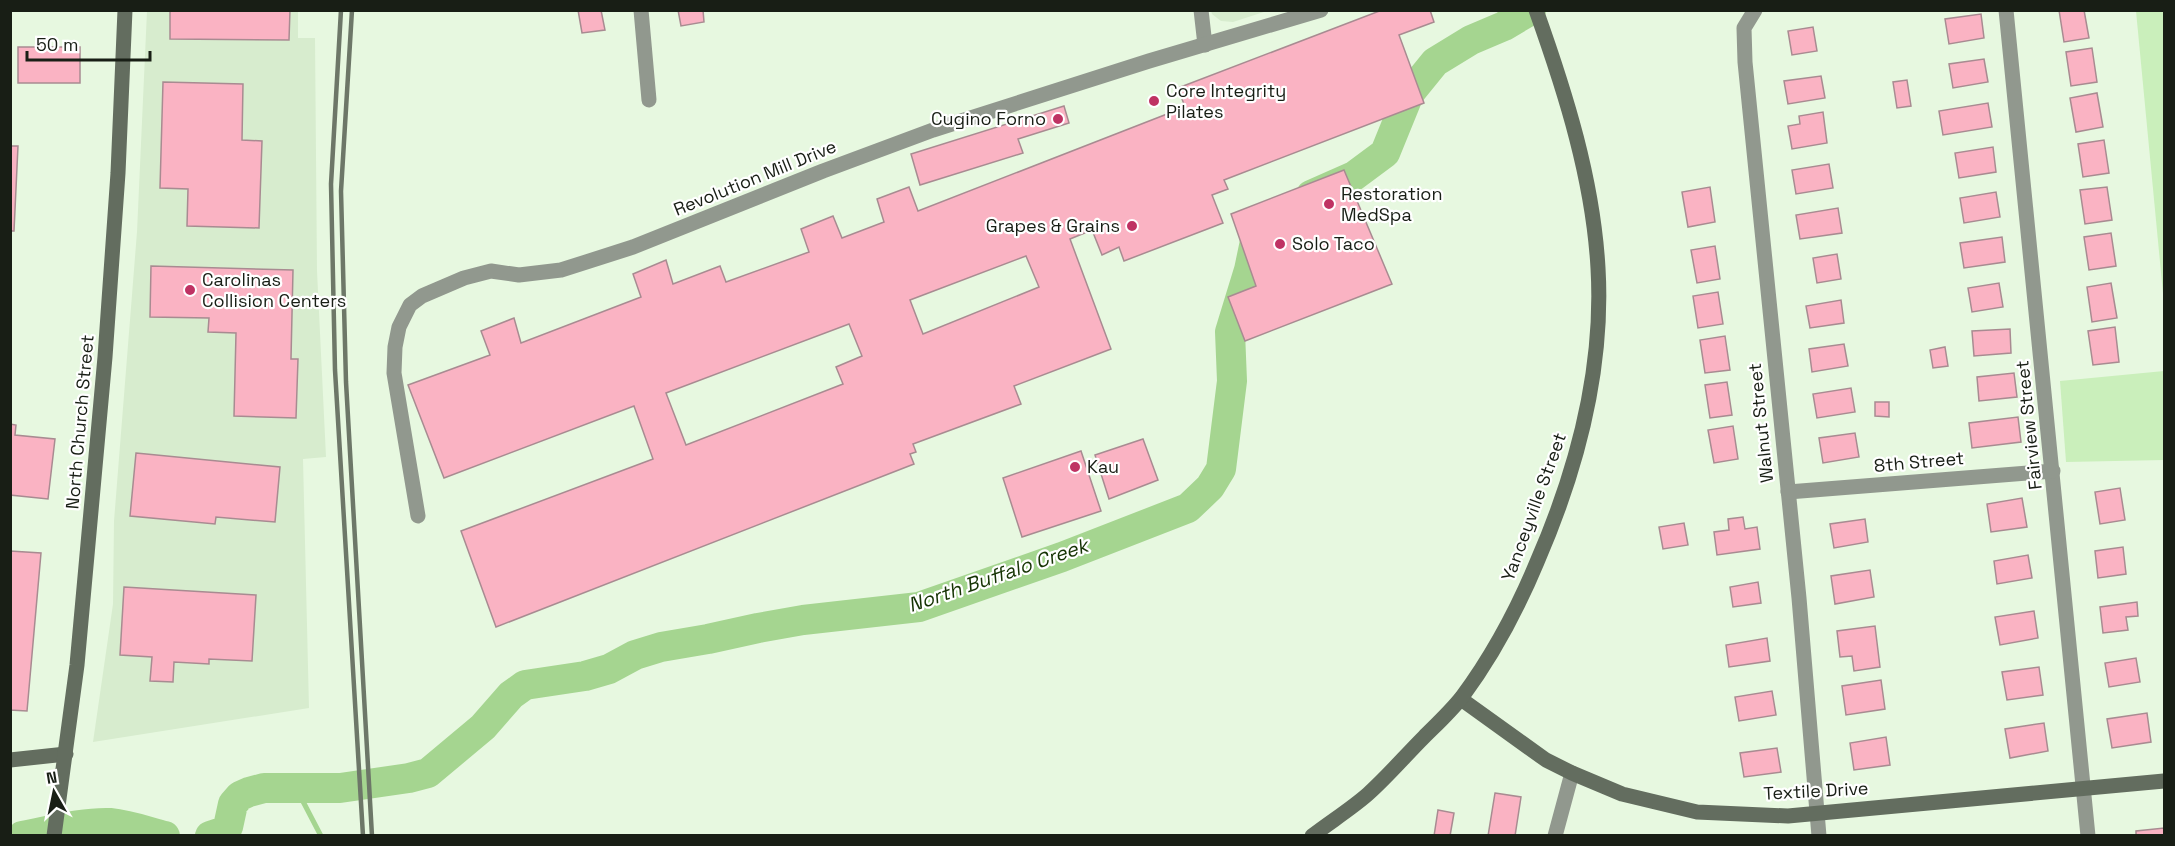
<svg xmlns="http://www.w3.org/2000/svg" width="2175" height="846" font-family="'Space Grotesk',sans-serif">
<rect width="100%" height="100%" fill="#e7f8e0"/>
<!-- built -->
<g fill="#d7ecce">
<path d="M147,11H298V38H315L317,271L326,457L303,459L309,708L93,742L113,604L114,521L137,232Z"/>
<path d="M1211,11V10L1267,11L1233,22L1221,21L1212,14Z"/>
</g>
<!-- green -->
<g fill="#caefbb">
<path d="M2136,11H2164V304Z"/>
<path d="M2164,371V460L2066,462L2060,381Z"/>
</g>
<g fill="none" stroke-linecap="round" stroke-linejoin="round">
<!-- stream -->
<path stroke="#a5d590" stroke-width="5" d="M296,788L321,836"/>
<!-- river -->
<g stroke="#a5d590" stroke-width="30">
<path d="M1311,195L1354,176L1385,153L1409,94L1435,62L1471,40L1504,26L1531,10"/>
<path d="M22,836C50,831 81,822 110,823C129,825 146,831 165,836"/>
<path d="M210,836L222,832L228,827L233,804L240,796L249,792L264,788H340L409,778L428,773L483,727L511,695L525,685L585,676L609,669L635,655L661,647L708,639L758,628L803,620L919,607L1062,557L1188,508L1210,487L1221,469L1232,381L1230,332L1249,270L1258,227"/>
</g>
</g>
<!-- building -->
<g fill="#fab3c3" stroke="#a88b91" stroke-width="1.5" fill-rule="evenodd">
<path d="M170,10H290L289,40L170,39Z"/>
<path d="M578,10H601L605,30L582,33Z"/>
<path d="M678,10H703L704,22L681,26Z"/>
<path d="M1382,10H1430L1434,22L1399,35L1424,103L1224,180L1228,189L1212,195L1223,223L1124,261L1119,247L1102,255L1092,230L1070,239L1111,349L1014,386L1021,404L913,444L916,452L910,454L914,464L496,627L461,531L653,459L634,406L444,478L408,385L490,355L481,331L514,318L521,343L641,297L633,274L666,260L673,284L720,266L726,282L809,252L801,229L833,216L842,238L884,222L877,199L909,187L918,211L1185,107L1178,88ZM1026,256L1039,287L923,334L910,300ZM849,324L862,356L836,367L843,384L686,445L666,393Z"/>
<path d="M2059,10H2084L2089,38L2064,42Z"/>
<path d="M1981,14L1984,38L1949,44L1945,19Z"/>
<path d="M1813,27L1817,51L1792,55L1788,31Z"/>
<rect x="18" y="47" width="62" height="36"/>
<path d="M2092,48L2097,82L2071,86L2066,52Z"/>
<path d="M1984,59L1988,82L1953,88L1949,64Z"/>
<path d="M1821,76L1825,98L1788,104L1784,81Z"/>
<path d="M1907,80L1911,106L1897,108L1893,82Z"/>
<path d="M163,82L243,84L242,140L262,141L259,228L187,226L188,189L160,188Z"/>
<path d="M2097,93L2103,127L2076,132L2070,98Z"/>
<path d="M1988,103L1992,127L1943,135L1939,111Z"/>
<path d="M1064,106L1069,123L1018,139L1023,153L920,185L911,154Z"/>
<path d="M1823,112L1827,143L1792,149L1788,126L1800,124L1799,116Z"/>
<path d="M2104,140L2109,173L2083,177L2078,144Z"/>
<path d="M10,146H18L14,231H10Z"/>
<path d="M1993,147L1996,172L1959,178L1955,153Z"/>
<path d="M1829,164L1833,188L1796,194L1792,170Z"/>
<path d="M1344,170L1392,284L1245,341L1228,297L1256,286L1231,214Z"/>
<path d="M1710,187L1715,222L1688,227L1682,192Z"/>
<path d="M2107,187L2112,220L2085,224L2080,190Z"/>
<path d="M1996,192L2000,217L1964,223L1960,198Z"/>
<path d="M1838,208L1842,233L1800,239L1796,215Z"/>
<path d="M2111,233L2116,266L2089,270L2084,237Z"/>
<path d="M2002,237L2005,262L1964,268L1960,243Z"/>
<path d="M1715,246L1720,279L1697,283L1691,250Z"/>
<path d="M1837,254L1841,279L1817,283L1813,258Z"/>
<path d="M151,266L293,270L291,359H298L296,418L234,416L236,333L208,332L209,318L150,317Z"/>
<path d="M1999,283L2003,307L1972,312L1968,288Z"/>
<path d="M2111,283L2117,318L2092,322L2087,287Z"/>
<path d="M1718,292L1723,324L1698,328L1693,296Z"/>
<path d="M1841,300L1844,323L1810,328L1806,306Z"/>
<path d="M2115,327L2119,362L2093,365L2088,331Z"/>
<path d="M2010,329L2011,353L1974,356L1972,331Z"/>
<path d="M1725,336L1730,370L1705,373L1700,340Z"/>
<path d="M1844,344L1848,366L1812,372L1809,349Z"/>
<path d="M1945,347L1948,366L1933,368L1930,350Z"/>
<path d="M2014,373L2017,397L1979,401L1977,377Z"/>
<path d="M1727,382L1732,415L1710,418L1705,385Z"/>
<path d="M1851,388L1855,412L1817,418L1813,394Z"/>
<path d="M1875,402H1889V417L1875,416Z"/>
<path d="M2018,417L2021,442L1972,448L1969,423Z"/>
<path d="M10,424L16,425L15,435L55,439L48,499L10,495Z"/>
<path d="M1733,426L1738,459L1714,463L1708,430Z"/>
<path d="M1855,433L1859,457L1823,463L1819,438Z"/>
<path d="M1143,439L1158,480L1109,499L1095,455Z"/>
<path d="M1081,451L1101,511L1022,537L1003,478Z"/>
<path d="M136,453L280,467L275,522L216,517L215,524L130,516Z"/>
<path d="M2120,488L2125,520L2100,524L2095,492Z"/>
<path d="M2022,498L2027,527L1991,532L1987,504Z"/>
<path d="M1743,517L1745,529L1757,527L1760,549L1717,555L1714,532L1729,530L1728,519Z"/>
<path d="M1865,519L1868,542L1834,548L1830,524Z"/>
<path d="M1684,523L1688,545L1663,549L1659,527Z"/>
<path d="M2123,547L2126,574L2098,578L2095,551Z"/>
<path d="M10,551L41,553L27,711L10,710Z"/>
<path d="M2028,555L2032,578L1997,584L1994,561Z"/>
<path d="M1870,570L1874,597L1835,604L1831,576Z"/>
<path d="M1758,582L1761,603L1733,607L1730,587Z"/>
<path d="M124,587L256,595L252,661L209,659V664L174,662L173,682L150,681L152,657L120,655Z"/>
<path d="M2137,602L2138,616L2126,617L2128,630L2103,633L2100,607Z"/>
<path d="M2034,611L2038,638L2000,645L1995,617Z"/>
<path d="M1875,626L1880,667L1854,671L1852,656L1840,657L1837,631Z"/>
<path d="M1767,638L1770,661L1729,667L1726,645Z"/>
<path d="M2136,658L2140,682L2109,687L2105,663Z"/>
<path d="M2039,667L2043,695L2007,700L2002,672Z"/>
<path d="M1881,680L1885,709L1846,715L1842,686Z"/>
<path d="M1772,691L1776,715L1739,721L1735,697Z"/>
<path d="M2147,713L2151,742L2112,748L2107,719Z"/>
<path d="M2044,723L2048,751L2010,758L2005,729Z"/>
<path d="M1886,737L1890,765L1854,770L1850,743Z"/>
<path d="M1777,748L1781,772L1744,777L1740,753Z"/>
<path d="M1495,793L1521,797L1515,836H1488Z"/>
<path d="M1438,810L1454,813L1450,836H1434Z"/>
<path d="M2164,828V836H2136V831Z"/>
</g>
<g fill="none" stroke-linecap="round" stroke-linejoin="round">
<!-- street -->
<g stroke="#91988e" stroke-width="15">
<path d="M641,10L649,100"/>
<path d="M1201,10L1205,45"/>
<path d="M1755,10L1744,28L1745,62L1799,598L1819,836"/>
<path d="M2006,10L2088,836"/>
<path d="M1788,492L2053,471"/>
<path d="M418,516L394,373L395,347L399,327L410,305L422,296L464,278L491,271L519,275L561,270L633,247L823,171L933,130L1149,61L1321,10"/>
<path d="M1555,836L1572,773"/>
</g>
<!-- secondary -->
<g stroke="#636d5f" stroke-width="15">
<path d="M1461,699L1546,760L1572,773L1622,794L1697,812L1788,816L2164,781"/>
<path d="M10,760L66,754"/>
<path d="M54,836L77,665L105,357L118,173L125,10"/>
<path d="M1312,836C1330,822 1351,809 1368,794C1388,776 1405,756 1424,737C1437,724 1451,711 1462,697C1493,655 1517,610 1537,562C1577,470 1604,370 1598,268C1593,180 1566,94 1536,10"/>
</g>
<!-- rail -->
<g stroke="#6d7768" stroke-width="4.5">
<path d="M341,10L331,184L335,370L363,836"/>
<path d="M352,10L341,191L346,382L372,836"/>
</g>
</g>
<!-- markers -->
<g fill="#bf3263" stroke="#fff" stroke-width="2">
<circle cx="1154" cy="101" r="6"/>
<circle cx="1058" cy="119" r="6"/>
<circle cx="1329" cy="204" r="6"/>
<circle cx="1132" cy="226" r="6"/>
<circle cx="1280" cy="244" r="6"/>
<circle cx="190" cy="290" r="6"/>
<circle cx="1075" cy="467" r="6"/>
</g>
<g text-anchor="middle" stroke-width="4.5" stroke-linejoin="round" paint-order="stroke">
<!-- poi labels -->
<g font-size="18" fill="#181e15" stroke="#fff" text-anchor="start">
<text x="1166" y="97">Core Integrity<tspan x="1166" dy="21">Pilates</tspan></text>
<text x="1046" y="125" text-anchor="end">Cugino Forno</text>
<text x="1341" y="200">Restoration<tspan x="1341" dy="21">MedSpa</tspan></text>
<text x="1120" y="232" text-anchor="end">Grapes &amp; Grains</text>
<text x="1292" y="250">Solo Taco</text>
<text x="202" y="286">Carolinas<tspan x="202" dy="21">Collision Centers</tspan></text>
<text x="1087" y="473">Kau</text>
</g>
<!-- street labels -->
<g font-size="18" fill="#181e15" stroke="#fff">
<text transform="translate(755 178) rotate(-22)" y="6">Revolution Mill Drive</text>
<text transform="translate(80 422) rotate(-85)" y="6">North Church Street</text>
<text transform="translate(1761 423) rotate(-96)" y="6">Walnut Street</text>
<text transform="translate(2029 425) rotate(-96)" y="6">Fairview Street</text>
<text transform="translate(1919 462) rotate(-5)" y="6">8th Street</text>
<text transform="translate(1534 507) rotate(-70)" y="6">Yanceyville Street</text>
<text transform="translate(1816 791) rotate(-3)" y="6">Textile Drive</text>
</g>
<!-- water labels -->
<g font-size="20" font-style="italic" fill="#153303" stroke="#fff">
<text transform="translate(998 575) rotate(-19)" y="7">North Buffalo Creek</text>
</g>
</g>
<!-- border -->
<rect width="2175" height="846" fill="none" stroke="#181e15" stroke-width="24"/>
<!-- north arrow -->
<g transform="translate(54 792) rotate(351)" stroke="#ffffff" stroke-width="4.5" paint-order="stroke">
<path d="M0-4.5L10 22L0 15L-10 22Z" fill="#181e15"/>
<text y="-9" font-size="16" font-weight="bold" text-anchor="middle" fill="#181e15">N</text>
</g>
<!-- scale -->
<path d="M27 51v9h123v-9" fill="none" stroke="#181e15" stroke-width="3"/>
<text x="36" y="51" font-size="18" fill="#181e15" stroke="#ffffff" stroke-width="4.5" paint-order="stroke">50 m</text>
</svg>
